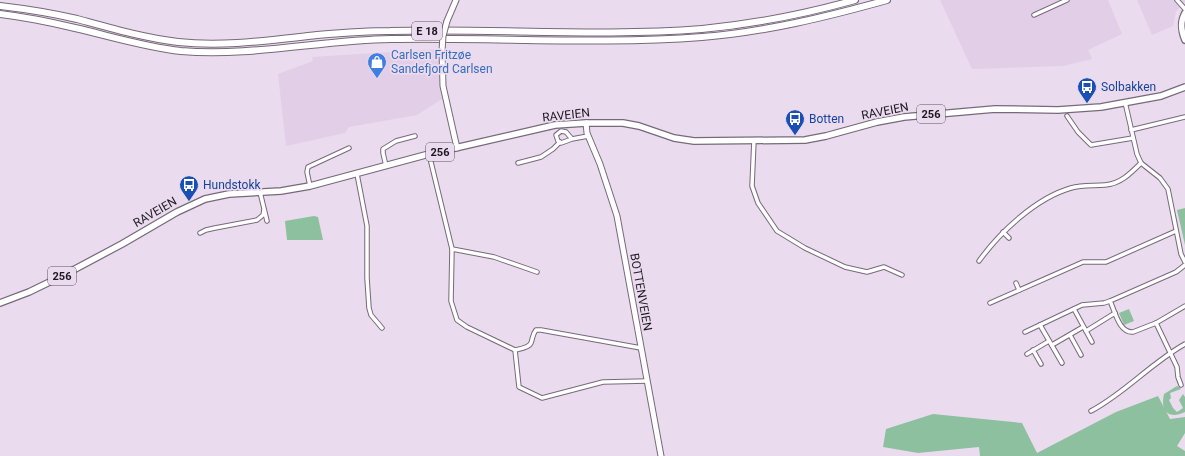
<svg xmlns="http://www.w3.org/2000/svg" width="1185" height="456" font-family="Roboto,sans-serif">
<rect width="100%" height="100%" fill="#ebdbef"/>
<!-- built -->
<g fill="#e3cee7">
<path d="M940,0H1108L1122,34L1088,50L1092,59L1063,66L972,69Z"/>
<path d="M1137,0H1185V2L1176,11L1173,26L1152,35Z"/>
<path d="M438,49L442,99L417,115L349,127L345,133L286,146L278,74L313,61L312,57Z"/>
</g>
<!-- green -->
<g fill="#8dc09f">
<path d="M1185,208V245L1177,210Z"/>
<path d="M314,216L318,217L323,240H287L285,221Z"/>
<path d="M1129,309L1134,321L1124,325L1119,313Z"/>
<path d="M1177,386L1179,387L1181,389L1170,393L1171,398L1169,400L1173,408L1177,412L1183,408L1179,400L1183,394L1185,397V412C1168,420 1160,411 1164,394Z"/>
<path d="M1158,396L1170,419L1185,417V433L1177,446L1185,451V456H980L979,447L918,453L883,447L886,429L933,414L1022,423L1037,453L1116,412Z"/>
</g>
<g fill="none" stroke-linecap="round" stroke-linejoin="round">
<!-- street casing -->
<g stroke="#77697a" stroke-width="5.5">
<g id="street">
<path d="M1177,0L1185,9"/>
<path d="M1034,15L1067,0"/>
<path d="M1125,102L1137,154L1141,163L1160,178L1168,189L1181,254L1185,262"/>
<path d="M1067,116L1078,132L1091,145L1133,138"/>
<path d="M1131,130L1185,117"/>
<path d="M572,139L561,143L558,141L556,135L561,131L566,132L572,139L588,136"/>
<path d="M754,140L752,186L758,203L777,231L805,248L845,267L867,272L884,267L902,275"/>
<path d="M429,154L452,249L451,301L457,320L467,327L515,350L519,387L542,398L603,382L647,381"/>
<path d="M518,163L541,157L553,149L560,142"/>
<path d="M386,166L383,153V149L396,141L415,136"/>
<path d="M357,174L367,226V278L369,308L371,315L382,328"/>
<path d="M310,186L307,172L308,167L349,148"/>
<path d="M260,192L267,221"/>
<path d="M1003,232L1009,238"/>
<path d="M200,233L206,230L215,228L257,220L263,215L264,210"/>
<path d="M452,249L494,257L537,272"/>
<path d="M979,261C1000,232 1036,198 1071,188C1082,185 1093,186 1105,185C1120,184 1130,174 1141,163"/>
<path d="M1016,283L1019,290"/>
<path d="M1110,301C1115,311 1119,333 1133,332L1156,323L1185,306"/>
<path d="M990,303L1083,262H1106L1176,231"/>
<path d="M1074,309L1092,342"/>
<path d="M1156,323L1177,367L1178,377L1181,385"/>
<path d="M1040,325L1062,363"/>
<path d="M1086,331L1115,313"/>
<path d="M1025,332L1082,305L1104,303L1110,301L1176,272L1185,265"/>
<path d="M1070,335L1081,355"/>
<path d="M1052,345L1083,327"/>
<path d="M515,350C519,349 529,348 531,343C533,338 532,335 536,330H541L641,348"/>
<path d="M1033,350L1041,364"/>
<path d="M1027,354L1049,341"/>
<path d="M1091,411C1125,393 1151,363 1185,344"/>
</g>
</g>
<!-- secondary casing -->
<g stroke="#77697a" stroke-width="7">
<g id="secondary">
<path d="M447,21L456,0"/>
<path d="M442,51L443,86L457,148"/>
<path d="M586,123L587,133L600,164L617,216L661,456"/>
</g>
</g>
<!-- primary casing -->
<g stroke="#77697a" stroke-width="8">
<g id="primary">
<path d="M1185,13C1180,22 1181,30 1185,40"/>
<path d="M0,303L29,292L62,276L122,244L177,212L205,199L229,194L281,191L310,186L429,154L555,125L586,123H623L639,126L674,138L694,141L805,140L826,136L877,122L904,117L995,109L1058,110L1101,107L1161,96L1185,87"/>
</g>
</g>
<!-- highway casing -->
<g stroke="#77697a" stroke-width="8">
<g id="highway">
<path d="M0,6C26,9 51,13 77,19C110,28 144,38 178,42C225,47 270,40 317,35C341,33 365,31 390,31C494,28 598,37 702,29C754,24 805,14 855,0"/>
<path d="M0,14C25,17 50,22 75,28C110,36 145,47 181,51C251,57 321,40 391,39C495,37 599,45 702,37C765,32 826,17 887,0"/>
</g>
</g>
<!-- street -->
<use href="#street" stroke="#fff" stroke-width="3.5"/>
<!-- secondary -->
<use href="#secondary" stroke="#fff" stroke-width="5"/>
<!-- primary -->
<use href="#primary" stroke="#fff" stroke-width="5.5"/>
<!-- highway -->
<use href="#highway" stroke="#fff" stroke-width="6"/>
<!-- secondary-bridge casing -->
<g stroke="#77697a" stroke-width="7" stroke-linecap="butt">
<path id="secondary-bridge" d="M442,51L443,36L447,21"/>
</g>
<!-- secondary-bridge -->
<use href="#secondary-bridge" stroke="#fff" stroke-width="5"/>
</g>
<!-- icons -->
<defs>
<g id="shop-pin" transform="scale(1)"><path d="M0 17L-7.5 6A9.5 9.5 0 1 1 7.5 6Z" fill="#3f7fe0" stroke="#ebdbef"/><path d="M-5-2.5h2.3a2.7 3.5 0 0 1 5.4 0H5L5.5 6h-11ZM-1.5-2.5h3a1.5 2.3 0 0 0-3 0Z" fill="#fff"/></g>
<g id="bus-pin" transform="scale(1)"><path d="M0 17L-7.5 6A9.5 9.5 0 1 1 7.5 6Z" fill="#1a4fb4" stroke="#ebdbef"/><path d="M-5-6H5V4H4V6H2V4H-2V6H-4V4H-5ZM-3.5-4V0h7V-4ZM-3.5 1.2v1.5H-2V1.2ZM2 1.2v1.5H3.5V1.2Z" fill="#fff"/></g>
</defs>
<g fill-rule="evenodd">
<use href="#shop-pin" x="377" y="62"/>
<use href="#bus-pin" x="1087" y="87"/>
<use href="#bus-pin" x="795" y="119"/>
<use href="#bus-pin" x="189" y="185"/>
</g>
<g text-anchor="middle" stroke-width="3.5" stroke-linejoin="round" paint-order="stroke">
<!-- shield labels -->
<g fill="#ebdbef" stroke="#5b525d" stroke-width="1">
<rect x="412" y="22" width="30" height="18" rx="3"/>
<rect x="917" y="105" width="28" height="18" rx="3"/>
<rect x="426" y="143" width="28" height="18" rx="3"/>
<rect x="48" y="267" width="28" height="18" rx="3"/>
</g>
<g font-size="11" font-weight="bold" fill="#1d181f">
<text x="427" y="35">E 18</text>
<text x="931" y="118">256</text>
<text x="440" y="156">256</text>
<text x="62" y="280">256</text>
</g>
<!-- shop labels -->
<g font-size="12" fill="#366cbe" stroke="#ebdbef" text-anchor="start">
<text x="391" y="59">Carlsen Fritzøe<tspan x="391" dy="14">Sandefjord Carlsen</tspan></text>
</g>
<!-- transit labels -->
<g font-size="12" fill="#164399" stroke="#ebdbef" text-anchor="start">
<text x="1101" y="91">Solbakken</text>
<text x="809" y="123">Botten</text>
<text x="203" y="189">Hundstokk</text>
</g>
<!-- street labels -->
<g font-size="12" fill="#1d181f" stroke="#ebdbef">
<text transform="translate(885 111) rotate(-11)" y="4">RAVEIEN</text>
<text transform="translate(566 115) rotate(-6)" y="4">RAVEIEN</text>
<text transform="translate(155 212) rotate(-30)" y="4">RAVEIEN</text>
<text transform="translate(641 292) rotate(80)" y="4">BOTTENVEIEN</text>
</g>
</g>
</svg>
